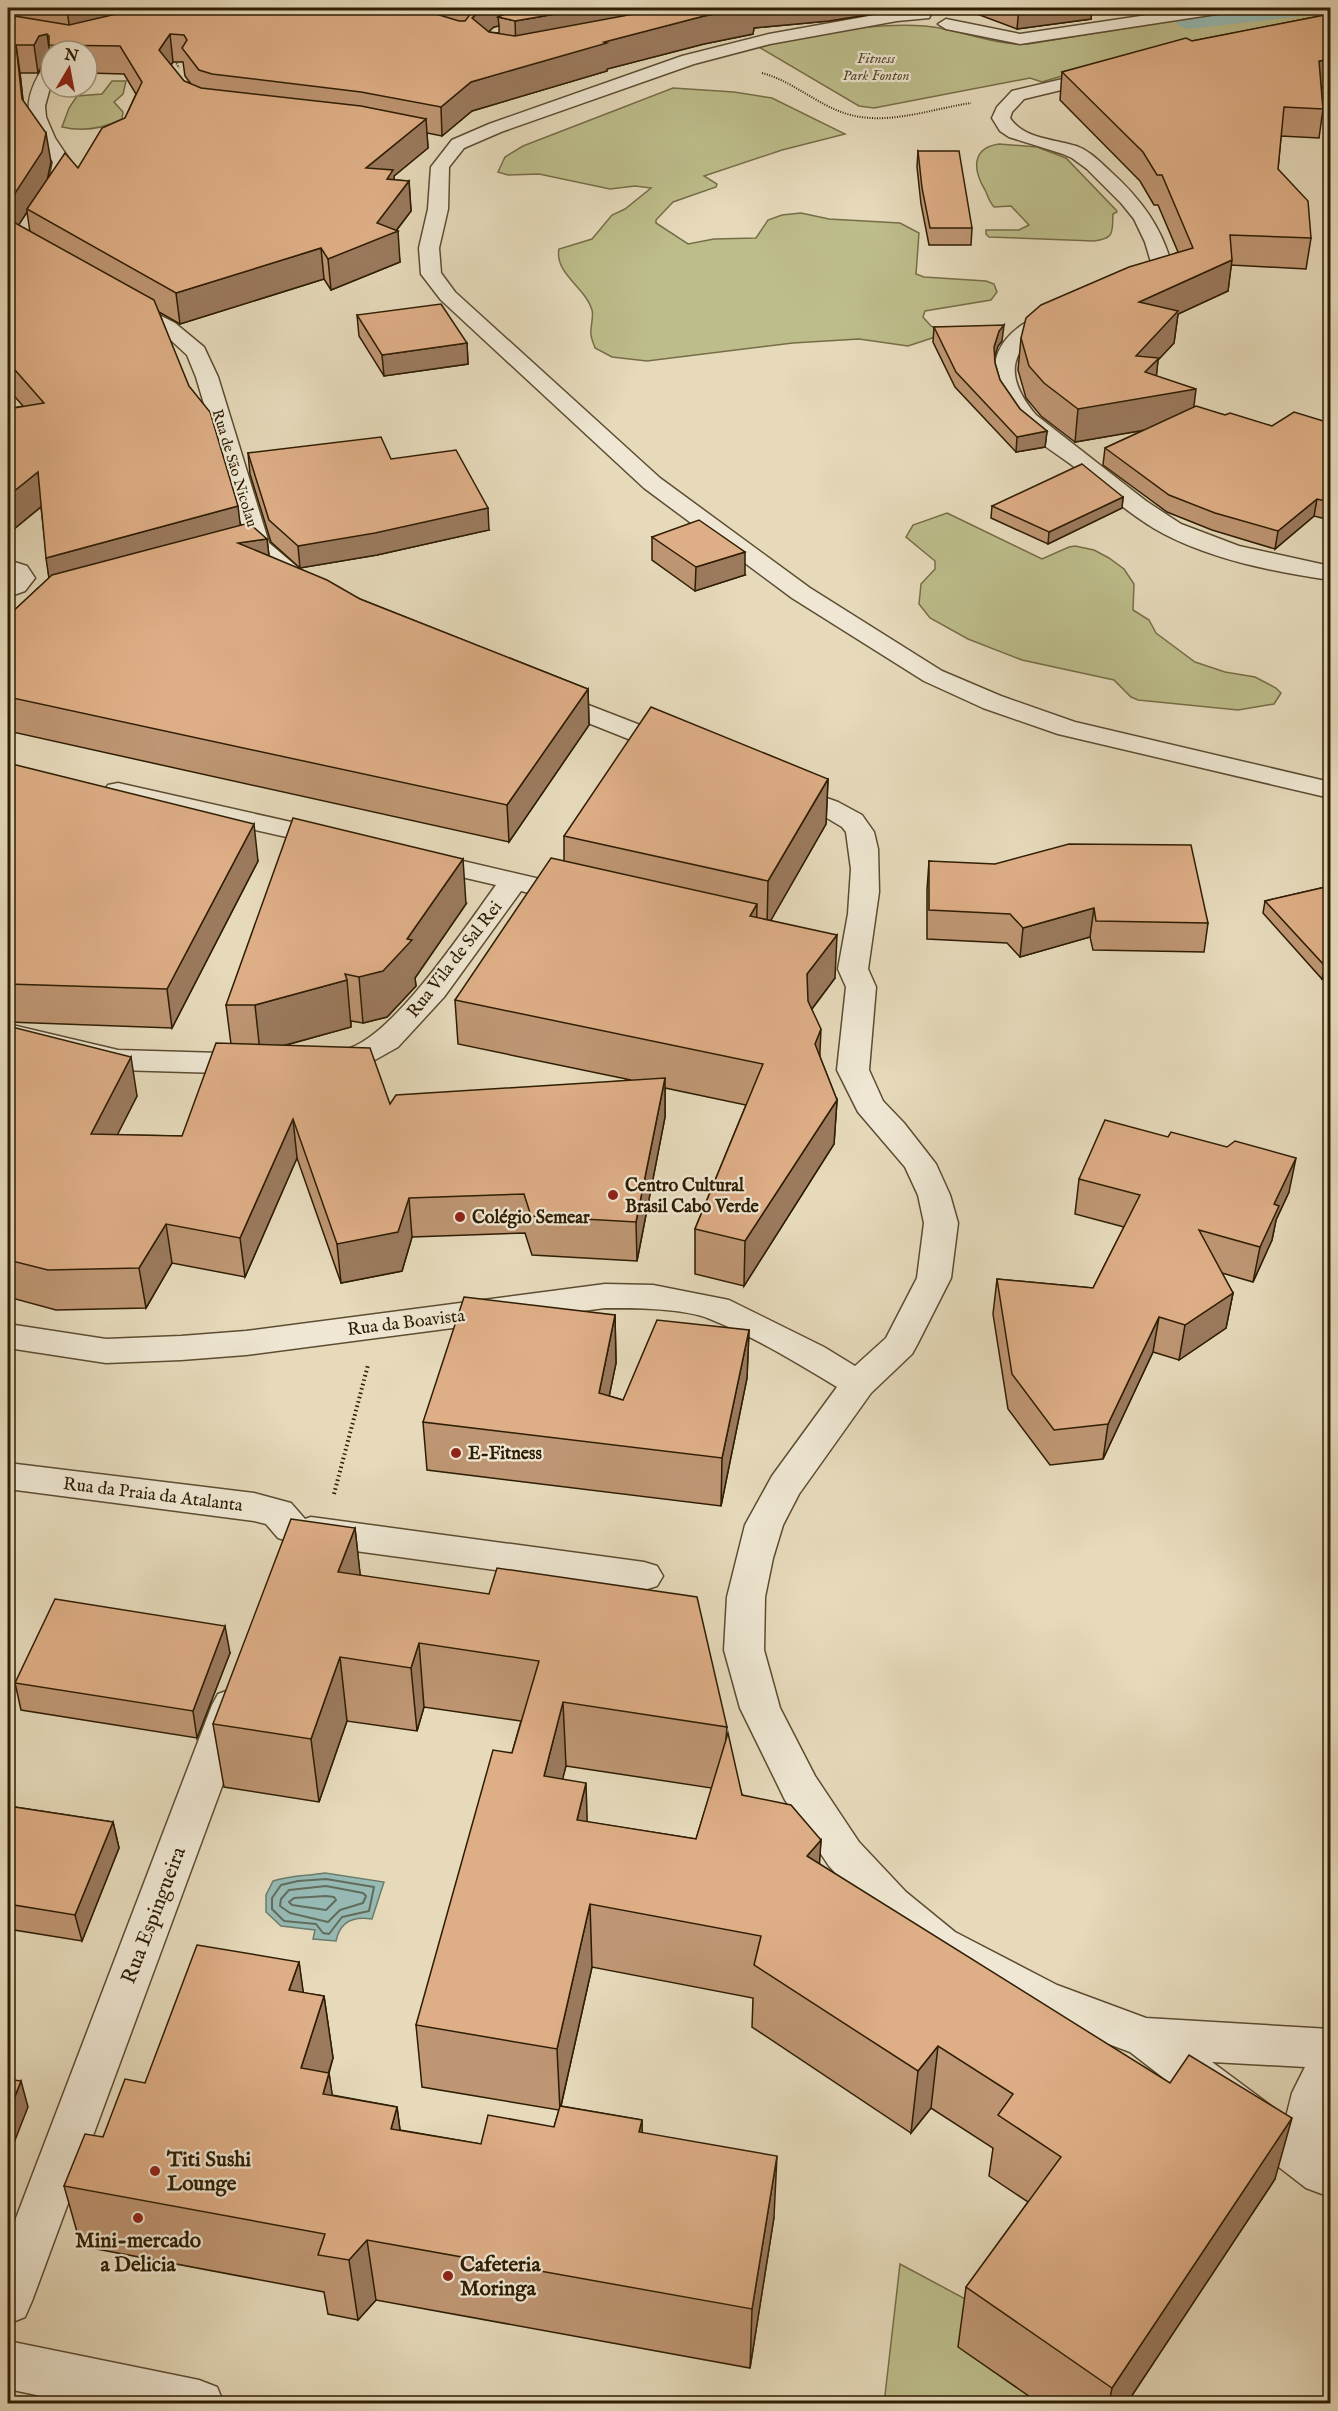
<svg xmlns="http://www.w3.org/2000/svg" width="1338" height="2411" font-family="'IM FELL English',serif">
<rect width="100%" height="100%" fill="#e6dabb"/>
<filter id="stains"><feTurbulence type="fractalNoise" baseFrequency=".00333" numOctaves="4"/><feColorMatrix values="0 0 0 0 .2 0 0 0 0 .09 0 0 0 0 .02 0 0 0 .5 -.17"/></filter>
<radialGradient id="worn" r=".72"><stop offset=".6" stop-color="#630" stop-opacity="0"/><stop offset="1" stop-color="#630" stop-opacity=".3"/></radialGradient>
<!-- green -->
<g fill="#bdbd8b" stroke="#766d47" stroke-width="1.5">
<path d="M1330,12V18L1072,73L1042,82L1030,78L874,108L859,106L757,46C813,36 868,22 925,26C960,29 994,46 1028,44L1184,19L1198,26Z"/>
<path d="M112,81H126L123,94L114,102L123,112L122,119C102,129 83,132 62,127L69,108L77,96L102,94Z"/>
<path d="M673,88L734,92L772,98L845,134L782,150L704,176L717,184L716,187L673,202L656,220V223L688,244L714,239L756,238L768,220L782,215L801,213L829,219L900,223L919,233L916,274L924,277L986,281L994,284L997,292L991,300L925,311L923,317L931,326L939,331L935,337L908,346L859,339L793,343L647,361L612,357L595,348C594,344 591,339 591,334C590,327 594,317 592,310C586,288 554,273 559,249L592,239L612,215L625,209L651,188L635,186L610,189L539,174L508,175L498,172L505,157L523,146Z"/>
<path d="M999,144L1037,147L1066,158L1116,210L1117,212L1113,214C1112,233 1115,238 1094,241L989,237L986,234V230H1019L1029,225L1011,206L994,207C989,202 988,196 985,190C973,170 971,148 999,144Z"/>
<path d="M947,513L1042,559L1069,547L1075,546L1094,550L1109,558L1124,569L1134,584L1133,610L1149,620L1156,633L1195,662L1225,672L1255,677L1276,688L1281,693L1274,704L1238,710L1138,700L1131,697L1114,680L1022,660L968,639L930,618L919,604L921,584L935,569V561L906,537L913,525Z"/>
<path d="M900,2264L984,2309L1040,2404H884Z"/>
</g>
<!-- water -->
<path fill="#96bab4" stroke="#6c7b6d" stroke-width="1.5" d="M325,1873L384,1882L372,1919C354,1916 340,1921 336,1941L313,1939L315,1930L281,1926L266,1912V1895L273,1881C291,1875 307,1876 325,1873Z"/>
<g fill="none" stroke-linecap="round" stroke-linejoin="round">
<!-- shore -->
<g stroke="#626c5c" stroke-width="2">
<path d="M326,1879L374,1887L369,1911L342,1917L329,1934L323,1933L316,1924L284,1921L272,1909V1898L281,1885L298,1881Z"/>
<path d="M326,1886L363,1893L366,1896L363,1903L340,1910L328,1922L290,1913L280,1906L281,1899L289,1890Z"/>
<path d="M326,1896L334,1897L336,1900L326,1910L292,1905L289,1902L294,1898Z"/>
</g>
<!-- canal -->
<path fill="#96bab4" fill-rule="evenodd" d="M1250,8H1330V13L1188,29L1179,26L1175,21L1179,16L1188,13Z"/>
<!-- minor casing -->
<g stroke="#5c4c31" stroke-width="3">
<g id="minor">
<path d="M413,8H450L448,11C435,15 423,19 413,8Z"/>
<path d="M1194,8H1231L1223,13L1020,44L946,29L938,24L946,19L1020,34Z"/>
<path d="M923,9L929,10L931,14L929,18L897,21L770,44L694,64L501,132L464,148L449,167L448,209L439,248L441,273L455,292L660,478L810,588L942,671L1001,696L1075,722L1330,782V798L1058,734L983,708L924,681L792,598L644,488L441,300L421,274L419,248L428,209L431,167L452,140L489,124L682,56L769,34L897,11Z"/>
<path d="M51,64V84L45,106L46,117L55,138L71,162L67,182L28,240L49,252L52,256L49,260L42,262L10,246L8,241L49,182L53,162C27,126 18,104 45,65Z"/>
<path d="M1105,69L1111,70L1114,74L1111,78L1024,99L1012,112L1010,118C1024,139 1054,139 1076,146C1090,151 1099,161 1110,171C1141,199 1163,228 1173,270C1164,283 1144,294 1128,290L1125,286L1128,282L1153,269L1145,242L1134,219L1121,203L1087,169L1072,158L1063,154L1009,137L1000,131L992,118L997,107L1012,91Z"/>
<path d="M126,298L175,323L204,347L218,377L269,543L314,581L317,586L314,591L305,593L296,591L246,546L196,377L187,355L161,331L119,308L116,304L119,300Z"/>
<path d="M1062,308L1069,310L1072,314L1069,318C1019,339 994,365 1036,415L1146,501L1181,524L1239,546L1330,566V580C1275,572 1214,560 1164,534C1132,517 1105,492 1077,469C1058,454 1036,442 1019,424C971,370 998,324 1062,308Z"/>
<path d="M8,560L27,566L35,578L25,591L8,597V581L10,577L8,575Z"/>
<path d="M547,689L684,742L688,748L684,754L675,756L666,754L538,703L534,697L538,691Z"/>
<path d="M118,783L331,831L341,833L345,839L341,845L331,847L108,797L104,791L108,785Z"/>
<path d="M784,783L838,802L862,815L874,832L878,849L879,892L868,969L876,987L869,1070L883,1101L904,1123L936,1164L950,1195L958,1223L951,1278L917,1345L912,1354L871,1393L799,1494L783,1525L773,1558L765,1597L764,1650L780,1708L815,1776L859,1842L906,1892L955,1932L1057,1985L1146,2018L1330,2029V2191L1322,2194L1306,2188L1130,2052L1025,2013L925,1958L876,1918L829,1866L785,1800L740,1708L724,1650L727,1597L745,1525L772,1476L837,1387C797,1363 753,1336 710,1319C683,1308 635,1308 605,1308L246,1355L181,1360L106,1363L8,1348V1324L106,1339L181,1336L246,1331L605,1284L653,1285L729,1300L824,1347L855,1366L886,1338L917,1278L924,1223L918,1195L905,1167L858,1112L837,1070L846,987L838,969L848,914L851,869L846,832L842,827L827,818L774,797L770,791L774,785ZM1212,2062L1305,2067L1292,2093L1286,2117Z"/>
<path d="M420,851L587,890L591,896L587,902L577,905L521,891L444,997L398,1047L366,1065L326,1071L315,1068L310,1061L315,1054C325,1052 337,1052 347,1049C394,1036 466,926 496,885L410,865L406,859L410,853Z"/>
<path d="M8,1024L118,1050L254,1054L265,1057L270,1064L265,1071L254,1074L118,1070L8,1042Z"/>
<path d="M8,1463L254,1493L291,1503L305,1519L311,1517L644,1562L657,1566L663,1576L657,1586L644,1590L311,1545L297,1540L291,1542L278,1538L266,1524L254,1521L8,1489Z"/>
<path d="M232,1689L246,1694L252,1705L32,2301L25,2317L8,2324V2239L212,1705L218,1694Z"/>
<path d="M8,2341L199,2380L217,2387L224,2404H79L8,2389Z"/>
</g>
</g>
<!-- path-far1 -->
<g stroke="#2e1d03" stroke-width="2" stroke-dasharray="1 1.5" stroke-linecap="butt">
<path d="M174,59L179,68"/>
<path d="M762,73C792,81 815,103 844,113C885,127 930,109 971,103"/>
</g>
<!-- path -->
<path stroke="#2e1d03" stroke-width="4" stroke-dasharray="1.5 3" stroke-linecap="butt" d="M334,1494L368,1365"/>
<!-- minor -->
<use href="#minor" fill="#efe7d3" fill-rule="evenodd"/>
</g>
<!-- wall -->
<g fill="#bf9673" stroke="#2e1d03" stroke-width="1.5" fill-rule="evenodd">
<path d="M8,8H426L437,14L436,8H511V12L516,9L512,8H911L829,21L754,28L753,34L704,44L607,69V71L472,111L442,136L427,133L428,148L394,176V180L409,181L411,211L396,231L400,262L331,290L324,279L180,324L159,312L241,525L267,539L269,556L360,599L588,689L589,725L509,842L8,731V616L49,578L41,507L8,534V409L23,406L8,389ZM499,26V33L488,32L494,27ZM51,51H87V73L124,74L136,94L125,118L78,168L47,179L51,162L23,101L20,73H38L43,64L51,62ZM173,62H183L185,76L191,84L184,81L171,65ZM27,212L30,232L18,225Z"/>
<path d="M961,8H1092L1091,19L1017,29Z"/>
<path d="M1325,8H1330V86L1321,88L1323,109L1319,138L1281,136L1278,169L1311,238L1306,269L1231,265L1228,291L1178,314L1174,343L1158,360L1156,376L1194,407L1225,415L1272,426L1330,423V520L1314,516L1275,549L1212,530L1167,512L1103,465L1105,448L1144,430L1075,442L1041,416L1026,398L1018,370L1021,338L1178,252L1158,205H1154L1140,181L1060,100L1062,72L1192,41L1326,15Z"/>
<path d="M918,151L972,228L971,245H929L921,204L917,167Z"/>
<path d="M357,315L467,343L468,364L384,376L359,336Z"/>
<path d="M934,327L1002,341L998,346L994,357L995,363L1000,380L1020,409L1047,431L1045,447L1016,452L955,387L933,342Z"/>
<path d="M248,453L391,459L489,530L377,555L300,568L271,542L250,474Z"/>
<path d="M1123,497L1122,508L1048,544L991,518L992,506Z"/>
<path d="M652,537L745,575L695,591L652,560Z"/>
<path d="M8,763L258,861L172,1028L8,1022Z"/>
<path d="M828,779L826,824L771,920L835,978L812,1009L820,1057L837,1100L834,1144L744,1286L695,1274V1229L746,1105L665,1088V1117L637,1261L532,1255L525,1233L412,1237L402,1271L341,1283L297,1158L245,1277L172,1263L146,1308L56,1310L8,1297V1026L137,1096L117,1135L182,1136L231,1044L226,1005L466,904L415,978L416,986L387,1017L363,1023L351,1021V1027L283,1046L390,1104L631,1080L458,1044L455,1000L564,861V836Z"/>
<path d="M929,861L1208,923L1204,952L1093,950L1090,937L1020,957L1007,943L927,939V890Z"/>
<path d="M1330,886V976L1322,979L1263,913L1265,901Z"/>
<path d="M1079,1179L1289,1192L1276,1220L1272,1240L1253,1282L1222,1273L1233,1293L1226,1328L1179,1360L1153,1352L1103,1459L1050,1465L1008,1409L993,1314L997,1279L1093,1288L1124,1227L1075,1214Z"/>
<path d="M615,1315L616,1363L609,1396L623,1400L749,1330L747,1378L721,1506L427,1470L423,1422Z"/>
<path d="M355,1528L360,1575L727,1727L726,1739L742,1795L821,1840L819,1864L1275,2179L1127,2403H1039L958,2347L966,2287L1028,2202L989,2176L993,2148L931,2108L911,2133L752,2027L753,1998L592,1967L561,2106L642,2120V2133L774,2217L750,2368L376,2300L358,2320L328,2314L324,2292L81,2246L64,2186L145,2083L299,1962L303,1993L324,1996L333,2058L329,2073L332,2095L397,2107L400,2130L481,2144L554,2127L559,2110L422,2087L416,2025L512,1753L521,1721L424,1707L417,1731L347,1721L319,1802L224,1787L213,1724ZM566,1766L712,1788L696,1839L587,1822L562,1779Z"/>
<path d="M230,1653L197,1738L21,1710L15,1683Z"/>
<path d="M8,1806L113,1822L119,1848L82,1941L8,1929Z"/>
</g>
<!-- shaded-wall -->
<g fill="#9b7a5e" stroke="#2e1d03" stroke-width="1.5">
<path d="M80,8H200L71,38L67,10Z"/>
<path d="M484,8H511V20L498,17L499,26L494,27L473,45L472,18Z"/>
<path d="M533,8H544V12L533,16Z"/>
<path d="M590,8H736L516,49L515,21Z"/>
<path d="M746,8H911L829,21L754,28L753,34L704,44L607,69V71L472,111L442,136L441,107L471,82L604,42L704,16Z"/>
<path d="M1019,8H1092L1091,19L1017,29Z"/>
<path d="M47,34L51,62L43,64L38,73L34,45L39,36Z"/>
<path d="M170,34L173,62L162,78L159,50Z"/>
<path d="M16,45L20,73L26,128L22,99Z"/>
<path d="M1330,59V86L1315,89L1319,61Z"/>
<path d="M426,119L428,148L394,176L395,199L409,181L411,211L395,232L398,231L400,262L331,290L328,259L366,168Z"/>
<path d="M46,133L51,162L47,181L27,209V212L8,242V204Z"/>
<path d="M321,248L324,279L180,324L176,293Z"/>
<path d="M1232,260L1228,291L1178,314L1174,343L1158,360L1155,391L1196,389L1192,422L1075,442L1078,409L1132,388L1139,302Z"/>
<path d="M1004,325L1002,341L998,346L993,362L994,347L999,331Z"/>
<path d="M467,343L468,364L384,376L382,355Z"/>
<path d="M1047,431L1045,447L1016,452L1017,437Z"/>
<path d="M1330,439V453L1324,443Z"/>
<path d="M38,472L43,505L8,534V496Z"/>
<path d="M1123,497L1122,508L1048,544L1049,532Z"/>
<path d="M1317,499L1314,516L1275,549L1278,531Z"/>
<path d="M238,506L242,540L51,592L46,558Z"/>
<path d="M488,508L489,530L377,555L300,568L298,546Z"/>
<path d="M267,539L271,573L238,543Z"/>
<path d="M745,552V575L695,591L696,567Z"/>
<path d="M588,689L589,725L509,842L507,805Z"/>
<path d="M828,779L826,824L767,927L768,881Z"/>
<path d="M254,824L258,861L172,1028L167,989Z"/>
<path d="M463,859L466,904L415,978L416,986L387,1017L363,1023L359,977L407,939Z"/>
<path d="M757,904L756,947L750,916Z"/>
<path d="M1094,908L1090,937L1020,957L1023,928Z"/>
<path d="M837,935L835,978L805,1018L807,974Z"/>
<path d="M1330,964V976L1322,979L1325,966Z"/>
<path d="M347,980L351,1027L260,1052L255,1005Z"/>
<path d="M821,1029L819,1073L815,1044Z"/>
<path d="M131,1057L137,1096L98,1173L91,1134Z"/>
<path d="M665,1078V1117L637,1261L636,1222Z"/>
<path d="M837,1100L834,1144L744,1286L745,1241Z"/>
<path d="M293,1119L297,1158L245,1277L240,1238Z"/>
<path d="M1296,1158L1289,1192L1276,1220L1272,1240L1253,1282L1260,1247L1274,1204Z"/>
<path d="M409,1198L412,1237L402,1271L341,1283L337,1244Z"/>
<path d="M166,1224L172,1263L146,1308L139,1268Z"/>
<path d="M1233,1293L1226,1328L1179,1360L1185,1325Z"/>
<path d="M615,1315L616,1363L600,1441L599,1393Z"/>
<path d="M1159,1317L1153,1352L1103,1459L1108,1424Z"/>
<path d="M749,1330L747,1378L721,1506L722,1458Z"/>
<path d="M355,1528L362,1591L338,1572Z"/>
<path d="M225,1626L230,1653L197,1738L193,1711Z"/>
<path d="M419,1643L424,1707L417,1731L411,1668Z"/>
<path d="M340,1657L347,1721L319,1802L311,1739Z"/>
<path d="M563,1702L566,1766L547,1840L544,1776Z"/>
<path d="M586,1783L588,1846L577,1820Z"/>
<path d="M113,1822L119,1848L82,1941L75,1915Z"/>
<path d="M821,1840L817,1903L807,1856Z"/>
<path d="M590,1904L592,1967L560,2110L557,2049Z"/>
<path d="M299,1962L308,2025L289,1990Z"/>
<path d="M324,1996L333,2058L311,2129L301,2068Z"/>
<path d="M938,2046L931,2108L911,2133L918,2071Z"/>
<path d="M329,2073L338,2134L323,2094Z"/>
<path d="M21,2081L28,2107L8,2158V2114Z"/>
<path d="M397,2107L405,2168L391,2129Z"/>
<path d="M1292,2118L1275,2179L1127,2403H1109L1112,2388Z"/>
<path d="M642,2120L643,2181L639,2132Z"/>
<path d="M777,2156L774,2217L750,2368L752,2309Z"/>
<path d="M367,2240L376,2300L358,2320L349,2260Z"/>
</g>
<!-- building -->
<g fill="#deae86" stroke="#2e1d03" stroke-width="1.5">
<path d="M50,8H80L67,10Z"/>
<path d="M142,8H426L436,14L459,21H465L469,16L466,9L463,8H484L472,18L489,32L515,36L666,8H751L704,16L604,42L607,43L471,82L441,107L361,92L212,74L199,70L182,48L187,40L184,35L170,34L159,50L184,81L201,88L361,106L426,119L366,168L393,170L387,179L409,181L377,223L398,231L328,259L321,248L176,293L27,209L65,153L78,168L102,128L125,118L142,82L120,46L49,45V36L47,34L39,36L34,45H16L22,99L46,133L42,152L8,204V15L69,25Z"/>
<path d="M519,8L542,10L544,8H590L515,21L498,17Z"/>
<path d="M1330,14V59L1319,61L1323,109L1284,107L1278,169L1308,201L1311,238L1230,235L1232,260L1139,302L1178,311L1136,356L1159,358L1145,372L1196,389L1078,409L1044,383L1029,366L1021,338L1026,318L1041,305L1129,267L1193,248L1162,175H1157L1143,152L1062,72L1186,38L1192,41Z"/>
<path d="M918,151H959L972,228H930L922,188Z"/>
<path d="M8,219L154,300L189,386L210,412L238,506L46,558L38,472L8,496V409L44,403L8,362Z"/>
<path d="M441,304L467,343L382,355L357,315Z"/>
<path d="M1004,325L999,331L994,347L995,363L1000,380L1020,409L1047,431L1017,437L956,372L934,327Z"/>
<path d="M1196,406L1225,415L1230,413L1272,426L1294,412L1330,423V439L1324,443L1330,445V502L1317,499L1278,531L1215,513L1169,495L1105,448Z"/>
<path d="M381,437L391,459L456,450L488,508L375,533L298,546L269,520L248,453Z"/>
<path d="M1082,464L1123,497L1049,532L992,506Z"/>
<path d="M699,520L745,552L696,567L652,537Z"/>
<path d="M249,523L267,539L238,543L327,580L360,599L588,689L507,805L8,697V616L52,575Z"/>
<path d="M651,707L828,779L768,881L564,836Z"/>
<path d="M8,763L254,824L167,989L8,984Z"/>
<path d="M293,818L463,859L407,939L412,940L383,971L359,977L345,974L347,980L255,1005H226Z"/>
<path d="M1069,844L1191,845L1208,923L1096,921L1094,908L1023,928L1010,914L929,910V861L995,864Z"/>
<path d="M551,858L757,904L750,916L837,935L807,974L808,1001L821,1029L815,1044L837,1100L745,1241L695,1229L763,1064L455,1000Z"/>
<path d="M1330,886V964L1325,966L1265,901Z"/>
<path d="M8,1026L131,1057L91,1134L182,1136L216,1043L370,1048L390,1104L396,1095L665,1078L636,1222L531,1216L524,1194L409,1198L398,1232L337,1244L293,1119L240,1238L166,1224L139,1268L48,1270L8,1260Z"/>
<path d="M1105,1120L1168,1137L1171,1132L1227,1147L1235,1141L1296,1158L1274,1204L1279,1206L1260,1247L1199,1230L1233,1293L1185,1325L1159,1317L1108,1424L1054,1430L1012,1374L997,1279L1093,1288L1140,1195L1079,1179Z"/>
<path d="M464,1297L615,1315L599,1393L623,1400L657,1320L749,1330L722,1458L423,1422Z"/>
<path d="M291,1519L355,1528L338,1572L489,1594L497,1568L697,1597L727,1727L563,1702L544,1776L586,1783L577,1820L696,1839L728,1733L742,1795L791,1805L821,1840L807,1856L1170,2083L1189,2055L1292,2118L1112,2388L966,2287L1061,2157L998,2115L1013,2094L938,2046L918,2071L754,1965L761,1936L590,1904L557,2049L416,2025L493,1750L512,1753L539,1661L419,1643L411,1668L340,1657L311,1739L213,1724Z"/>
<path d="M55,1599L225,1626L193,1711L15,1683Z"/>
<path d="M8,1806L113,1822L75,1915L8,1904Z"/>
<path d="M197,1945L299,1962L289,1990L324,1996L301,2068L329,2073L323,2094L397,2107L391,2129L481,2144L488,2115L554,2127L560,2106L642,2120L639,2132L777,2156L752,2309L367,2240L349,2260L318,2255L325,2234L64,2186L85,2134L103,2137L125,2079L145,2083Z"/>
<path d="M8,2079L21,2081L8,2114Z"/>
</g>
<!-- markers -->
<g fill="#8f2418" stroke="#efe7d3" stroke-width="2">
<circle cx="613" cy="1195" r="6"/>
<circle cx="460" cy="1217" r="6"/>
<circle cx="456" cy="1453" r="6"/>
<circle cx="155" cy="2171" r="6"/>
<circle cx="138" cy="2218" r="6"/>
<circle cx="448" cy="2276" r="6"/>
</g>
<g text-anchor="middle" stroke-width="4.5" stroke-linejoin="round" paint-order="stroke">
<!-- far-park labels -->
<g font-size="15" font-style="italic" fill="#594d2c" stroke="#efe7d3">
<text x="876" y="63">Fitness<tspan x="876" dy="17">Park Fonton</tspan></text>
</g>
<!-- far-street labels -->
<g font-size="15" fill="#2e1d03" stroke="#efe7d3">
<text transform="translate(235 468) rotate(73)" y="5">Rua de São Nicolau</text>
</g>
<!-- street labels -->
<g font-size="18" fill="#2e1d03" stroke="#efe7d3">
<text transform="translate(454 959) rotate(-52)" y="6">Rua Vila de Sal Rei</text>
<text transform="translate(406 1322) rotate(-7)" y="6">Rua da Boavista</text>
<text transform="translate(153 1494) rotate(7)" y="6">Rua da Praia da Atalanta</text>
</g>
<!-- poi labels -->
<g font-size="18" font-weight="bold" fill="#2e1d03" stroke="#efe7d3" text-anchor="start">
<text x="625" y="1191">Centro Cultural<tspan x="625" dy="21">Brasil Cabo Verde</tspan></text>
<text x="472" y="1223">Colégio Semear</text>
<text x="468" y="1459">E-Fitness</text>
</g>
<!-- near-street labels -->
<g font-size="21" fill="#2e1d03" stroke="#efe7d3">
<text transform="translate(153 1915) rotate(-69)" y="7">Rua Espingueira</text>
</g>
<!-- near-poi labels -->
<g font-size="21" font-weight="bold" fill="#2e1d03" stroke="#efe7d3" text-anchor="start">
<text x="167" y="2166">Titi Sushi<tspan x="167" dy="24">Lounge</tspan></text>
<text x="138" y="2247" text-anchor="middle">Mini-mercado<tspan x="138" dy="24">a Delicia</tspan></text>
<text x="460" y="2271">Cafeteria<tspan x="460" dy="24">Moringa</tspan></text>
</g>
</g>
<!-- margin -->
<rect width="1338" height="2411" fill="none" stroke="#e6dabb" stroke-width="30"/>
<rect x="9" y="9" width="1320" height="2393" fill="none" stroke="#2e1d03" stroke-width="3"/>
<rect x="15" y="15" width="1308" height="2381" fill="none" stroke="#2e1d03" stroke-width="1.5"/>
<!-- north arrow -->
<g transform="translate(69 69) rotate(10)"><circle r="28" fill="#efe7d3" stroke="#a29680" stroke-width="1.5"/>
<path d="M0-4.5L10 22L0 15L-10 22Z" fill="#8f2418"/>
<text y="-9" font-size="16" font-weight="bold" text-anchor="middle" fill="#2e1d03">N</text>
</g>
<rect width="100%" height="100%" filter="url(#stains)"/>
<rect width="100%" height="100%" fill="url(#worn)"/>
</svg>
